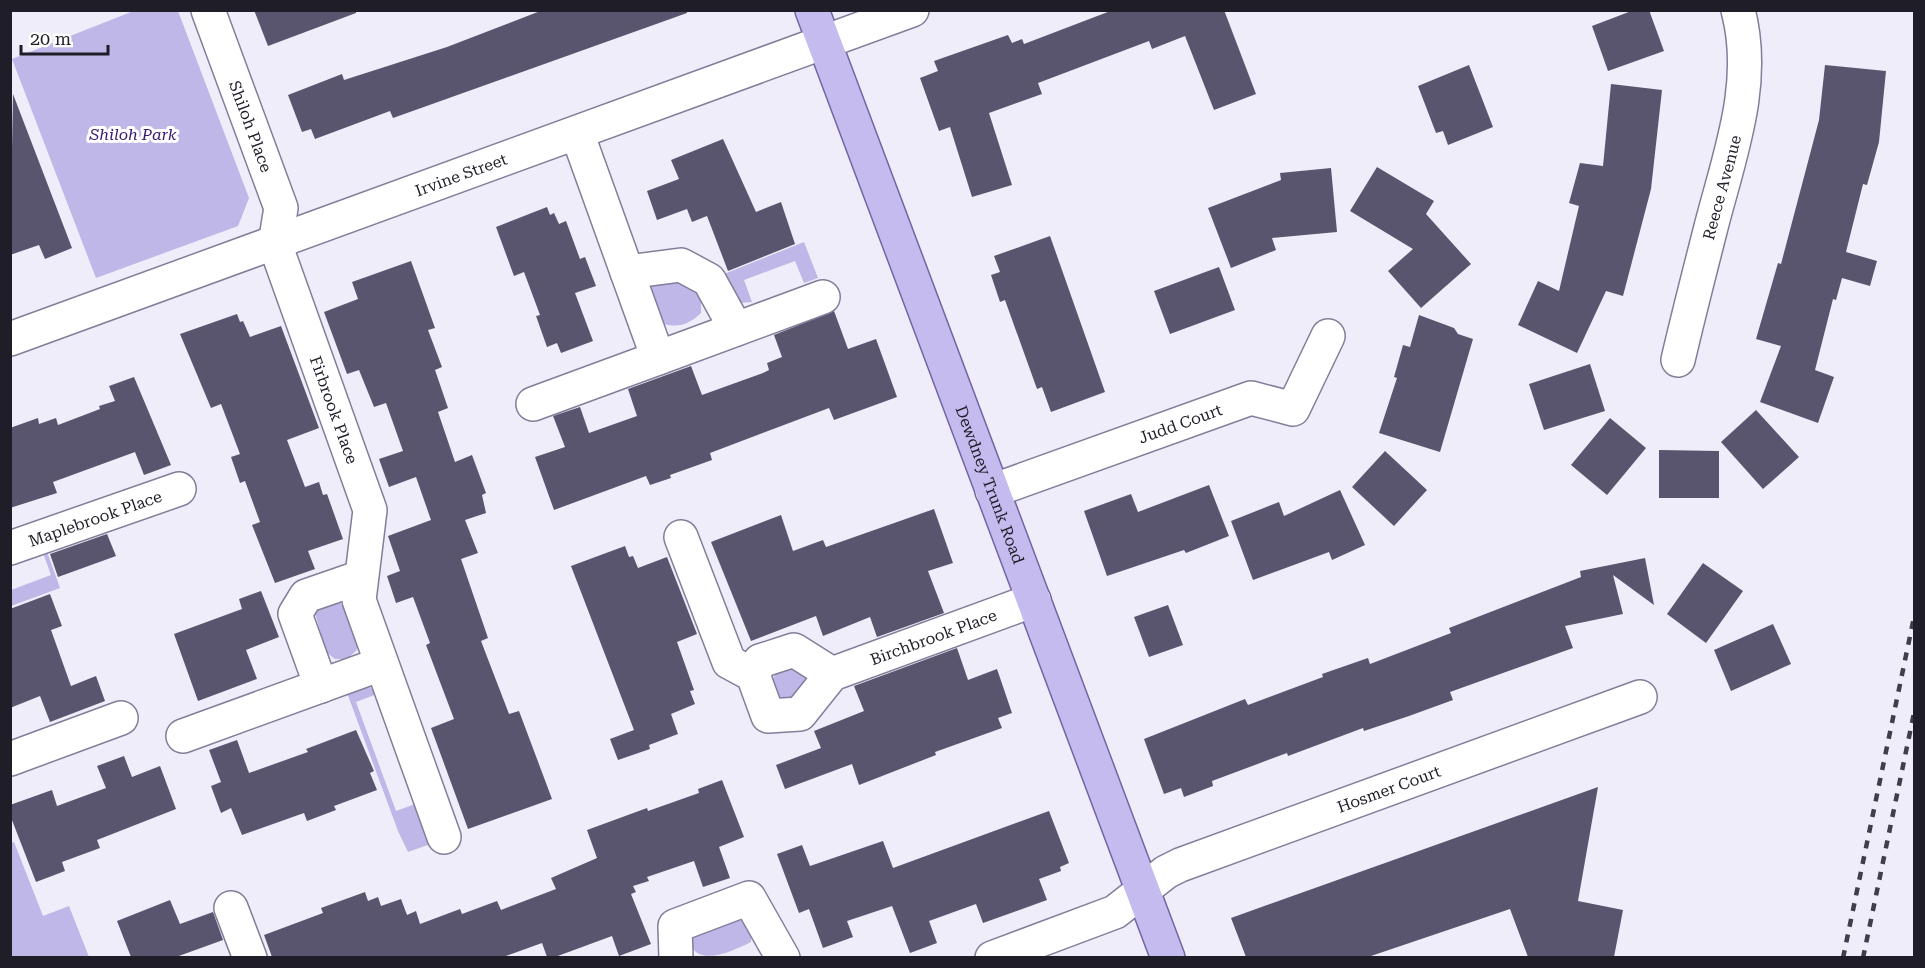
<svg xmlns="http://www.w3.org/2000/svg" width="1925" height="968" font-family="'Roboto Serif',serif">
<rect width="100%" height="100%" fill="#efedfa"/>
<!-- green -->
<g fill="#beb7e7">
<path d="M136,10L178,11L249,198L238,226L96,278L12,59Z"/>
<path d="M804,242L818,278L804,283L795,261L744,280L752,302L740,303L733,299L724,274Z"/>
<path d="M693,281L701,299V313C689,324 680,328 664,324L652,294V283Z"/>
<path d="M46,549L60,588L11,606V590L51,575L42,550Z"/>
<path d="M339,602C352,615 359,632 357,650L347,659H335L326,652L315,613L320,605Z"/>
<path d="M786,664L812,674L797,698L780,697L774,690L772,680L777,671Z"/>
<path d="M356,687H370L377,694L356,702L396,811L418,803L439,841L408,852L398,831L346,690Z"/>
<path d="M14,842L43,916L69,906L89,957H11L10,843Z"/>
<path d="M734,916L745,920L752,928L751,942C733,951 697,968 690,942L696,931Z"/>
</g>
<!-- building -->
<g fill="#59556f">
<path d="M254,10H356V13L268,46Z"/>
<path d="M543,10H687V13L393,118L390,111L315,139L311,129L302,132L288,95L342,74L344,80L447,47Z"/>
<path d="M1113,10H1224L1256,94L1214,110L1185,36L1152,49L1149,41L1038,83L1042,94L989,113L1012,185L972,197L950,127L939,131L920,78L938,71L934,61L1008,35L1012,43L1022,39L1024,44Z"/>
<path d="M1634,10H1649L1664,51L1608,71L1592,26Z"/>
<path d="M1469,65L1493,127L1448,145L1443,131L1436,133L1418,86Z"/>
<path d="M1825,65L1886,71L1879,142L1867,185L1863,184L1846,252L1877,261L1870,286L1842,278L1836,300L1833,299L1815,370L1834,377L1818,423L1760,402L1781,346L1756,339L1778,263L1781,264L1819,120Z"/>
<path d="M1611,84L1662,90L1651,189L1623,296L1606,291L1577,353L1518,325L1538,281L1559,291L1579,206L1569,203L1580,163L1603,166Z"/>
<path d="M13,94L72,248L45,259L39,245L10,255Z"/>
<path d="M723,139L756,212L781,202L795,244L728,271L707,216L692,222L687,209L657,220L647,191L679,179L671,160Z"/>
<path d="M1377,167L1434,201L1426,214L1471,264L1421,308L1388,271L1413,249L1350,211Z"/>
<path d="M1331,168L1337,232L1272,238L1276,250L1231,268L1208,208L1281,180L1280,173Z"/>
<path d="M547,207L550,215L554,213L559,224L566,221L580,259L585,257L596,286L575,293L593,341L561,353L557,343L547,347L536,316L540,315L524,272L514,276L496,227Z"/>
<path d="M1050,236L1105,392L1051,412L1042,387L1037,389L1005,300L1000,302L991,275L1000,272L994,256Z"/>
<path d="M411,261L435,328L428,330L442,367L435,370L448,408L438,412L455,462L472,455L486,493L482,495L486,513L465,520L478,553L461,559L488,638L481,641L509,714L519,711L552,799L468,829L431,728L454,719L426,645L430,643L413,597L396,603L387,576L400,571L388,536L431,520L416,477L389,487L379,459L403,451L386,403L374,407L359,370L347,374L324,312L358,299L352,282Z"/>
<path d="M1219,267L1235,310L1170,334L1154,291Z"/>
<path d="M834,311L848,349L876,339L897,397L834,420L829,408L710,453L712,460L670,475L671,478L650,485L646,476L554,510L535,457L565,447L553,416L580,407L589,433L637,416L628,389L691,366L702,395L763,373L769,370L767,363L782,357L774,335Z"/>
<path d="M237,314L240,322L243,321L250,337L281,326L319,428L287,440L305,487L319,482L323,495L327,494L343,539L308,551L315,569L275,583L252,525L260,522L245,481L240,483L231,457L240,454L221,404L211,408L180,334Z"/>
<path d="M1419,315L1454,328L1458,334L1473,339L1440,452L1379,433L1397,378L1394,377L1403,345L1410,347Z"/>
<path d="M1590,364L1605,411L1544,430L1529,384Z"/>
<path d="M134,377L171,465L144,475L135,452L53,482L57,493L10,508V428L38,418L39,424L56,418L58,425L100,409L99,406L115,401L109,386Z"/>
<path d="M1756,410L1799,457L1763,489L1721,442Z"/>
<path d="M1610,418L1646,448L1607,495L1571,465Z"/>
<path d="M1659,450L1719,451V498H1659Z"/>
<path d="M1385,451L1427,490L1394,526L1352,487Z"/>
<path d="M1209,485L1229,536L1186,553L1184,550L1107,576L1084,511L1131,494L1138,512Z"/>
<path d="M1340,490L1365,545L1332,560L1329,552L1253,580L1231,521L1279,502L1284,516Z"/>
<path d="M934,509L953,563L928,571L944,613L877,637L870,617L823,636L816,616L751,641L711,542L781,515L793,551L823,540L826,547Z"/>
<path d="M107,534L116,556L58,577L50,554Z"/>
<path d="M625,546L629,557L633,556L638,568L667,557L697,634L677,642L694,690L690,691L695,704L671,714L678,734L649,745L650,749L618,760L610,739L634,730L571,566Z"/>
<path d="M1645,558L1654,605L1613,575L1623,614L1565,626L1573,648L1450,692L1453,700L1409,716L1364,731L1363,728L1288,756L1287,753L1212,781L1213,786L1184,797L1181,788L1164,794L1144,739L1245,699L1248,705L1323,677L1322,674L1368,658L1370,664L1451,633L1449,628L1581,577L1580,571Z"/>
<path d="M1703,563L1743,591L1706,643L1667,614Z"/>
<path d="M261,591L279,637L246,650L257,679L198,701L174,634L242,609L239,599Z"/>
<path d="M50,594L62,626L51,630L71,686L96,676L105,701L50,722L40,696L10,708V609Z"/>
<path d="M1168,605L1183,645L1149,657L1134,617Z"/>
<path d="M1773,624L1791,664L1731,691L1714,650Z"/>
<path d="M957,648L968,680L997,669L1012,713L998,718L1002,728L935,752L936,755L859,785L852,764L785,789L776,765L821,748L814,731L864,711L854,686Z"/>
<path d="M356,730L374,771L370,773L377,790L334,806L336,810L307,821L304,813L242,835L231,808L221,813L211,786L221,782L209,750L237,740L249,773L308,752L306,749Z"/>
<path d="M124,756L132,777L160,766L176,809L97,840L100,848L62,862L65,871L36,882L10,815V805L52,790L57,806L106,788L97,766Z"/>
<path d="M722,780L744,837L719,847L730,878L703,887L694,861L647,877L649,881L633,886L636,892L631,894L651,944L619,956L612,936L555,957H547L542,943L503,957H272L264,935L323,913L321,908L365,892L368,901L378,897L381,906L401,899L407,915L416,911L420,924L460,909L462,914L497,901L501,910L556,889L551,878L597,858L587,830L647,808L648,811L699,793L698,789Z"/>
<path d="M1598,787L1578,901L1623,910L1614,957H1528L1510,909L1368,957H1246L1231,918Z"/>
<path d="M1049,811L1069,863L1060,867L1061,871L1039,879L1047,900L983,923L976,904L929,921L937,943L910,953L892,906L847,921L853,937L823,948L809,909L799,913L777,854L802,845L810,866L883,841L893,868Z"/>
<path d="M170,900L180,924L213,912L223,940L176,957H131L117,921Z"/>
</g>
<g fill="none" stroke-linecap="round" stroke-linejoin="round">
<!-- minor casing -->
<g stroke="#827e9a" stroke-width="36">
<g id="minor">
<path id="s1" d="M208,10L281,208L275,244"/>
<path d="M577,133L658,358L823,297"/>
<path id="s2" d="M275,244L370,510L359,600L444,837"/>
<path d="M627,272L681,265L709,280L736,329"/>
<path id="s3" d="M10,339L912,10"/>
<path id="s4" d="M1678,360C1688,317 1699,274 1710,231C1728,159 1758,85 1738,10"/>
<path d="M533,404L658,358"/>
<path id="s5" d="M992,491L1251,398L1293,409L1328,336"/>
<path id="s6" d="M681,537L729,662L753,675L768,716L800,714L832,674L1034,600"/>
<path id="s7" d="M10,548L179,489"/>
<path d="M753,675L760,661L794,650L832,674"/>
<path d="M321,686L295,614L306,596L361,577"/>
<path d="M183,736L381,664"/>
<path d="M10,759L121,718"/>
<path d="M231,908L250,958"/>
<path d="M676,958L675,926L749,898L783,958"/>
<path id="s8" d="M992,958L1115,912L1166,872L1180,865L1640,697"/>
</g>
</g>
<!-- major casing -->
<g stroke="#7266a2" stroke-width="36">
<g id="major">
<path id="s9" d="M812,10L1168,958"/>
</g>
</g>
<!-- minor -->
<use href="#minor" stroke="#fff" stroke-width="33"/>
<!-- major -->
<use href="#major" stroke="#c5bbee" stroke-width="33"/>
<!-- rail -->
<g stroke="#403e4a" stroke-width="4.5" stroke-dasharray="8 8" stroke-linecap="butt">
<path d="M1843,958L1914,617"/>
<path d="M1863,958L1914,713"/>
</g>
</g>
<g text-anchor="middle" stroke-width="6" stroke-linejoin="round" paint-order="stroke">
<!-- street labels -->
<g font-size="16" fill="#1f1d28" stroke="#fff">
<text dy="6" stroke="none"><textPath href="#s1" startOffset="124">Shiloh Place</textPath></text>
<text dy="6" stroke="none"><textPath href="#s3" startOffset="480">Irvine Street</textPath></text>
<text dy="6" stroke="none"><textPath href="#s4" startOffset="178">Reece Avenue</textPath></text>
<text dy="6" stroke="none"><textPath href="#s2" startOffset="176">Firbrook Place</textPath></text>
<text dy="6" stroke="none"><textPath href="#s5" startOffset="200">Judd Court</textPath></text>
<text dy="6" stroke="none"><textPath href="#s9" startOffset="507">Dewdney Trunk Road</textPath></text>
<text dy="6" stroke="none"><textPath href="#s7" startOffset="90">Maplebrook Place</textPath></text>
<text dy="6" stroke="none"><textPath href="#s6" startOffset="396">Birchbrook Place</textPath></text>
<text dy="6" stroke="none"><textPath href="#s8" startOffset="434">Hosmer Court</textPath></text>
</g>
<!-- park labels -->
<g font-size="16" font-style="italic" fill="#371872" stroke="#fff">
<text x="133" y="140">Shiloh Park</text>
</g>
</g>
<!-- border -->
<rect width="1925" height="968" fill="none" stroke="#1f1d28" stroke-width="24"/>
<!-- scale -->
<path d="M21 45v9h87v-9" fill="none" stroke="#1f1d28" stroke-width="3"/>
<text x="30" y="45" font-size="18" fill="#1f1d28" stroke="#ffffff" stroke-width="4.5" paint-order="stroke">20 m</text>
</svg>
